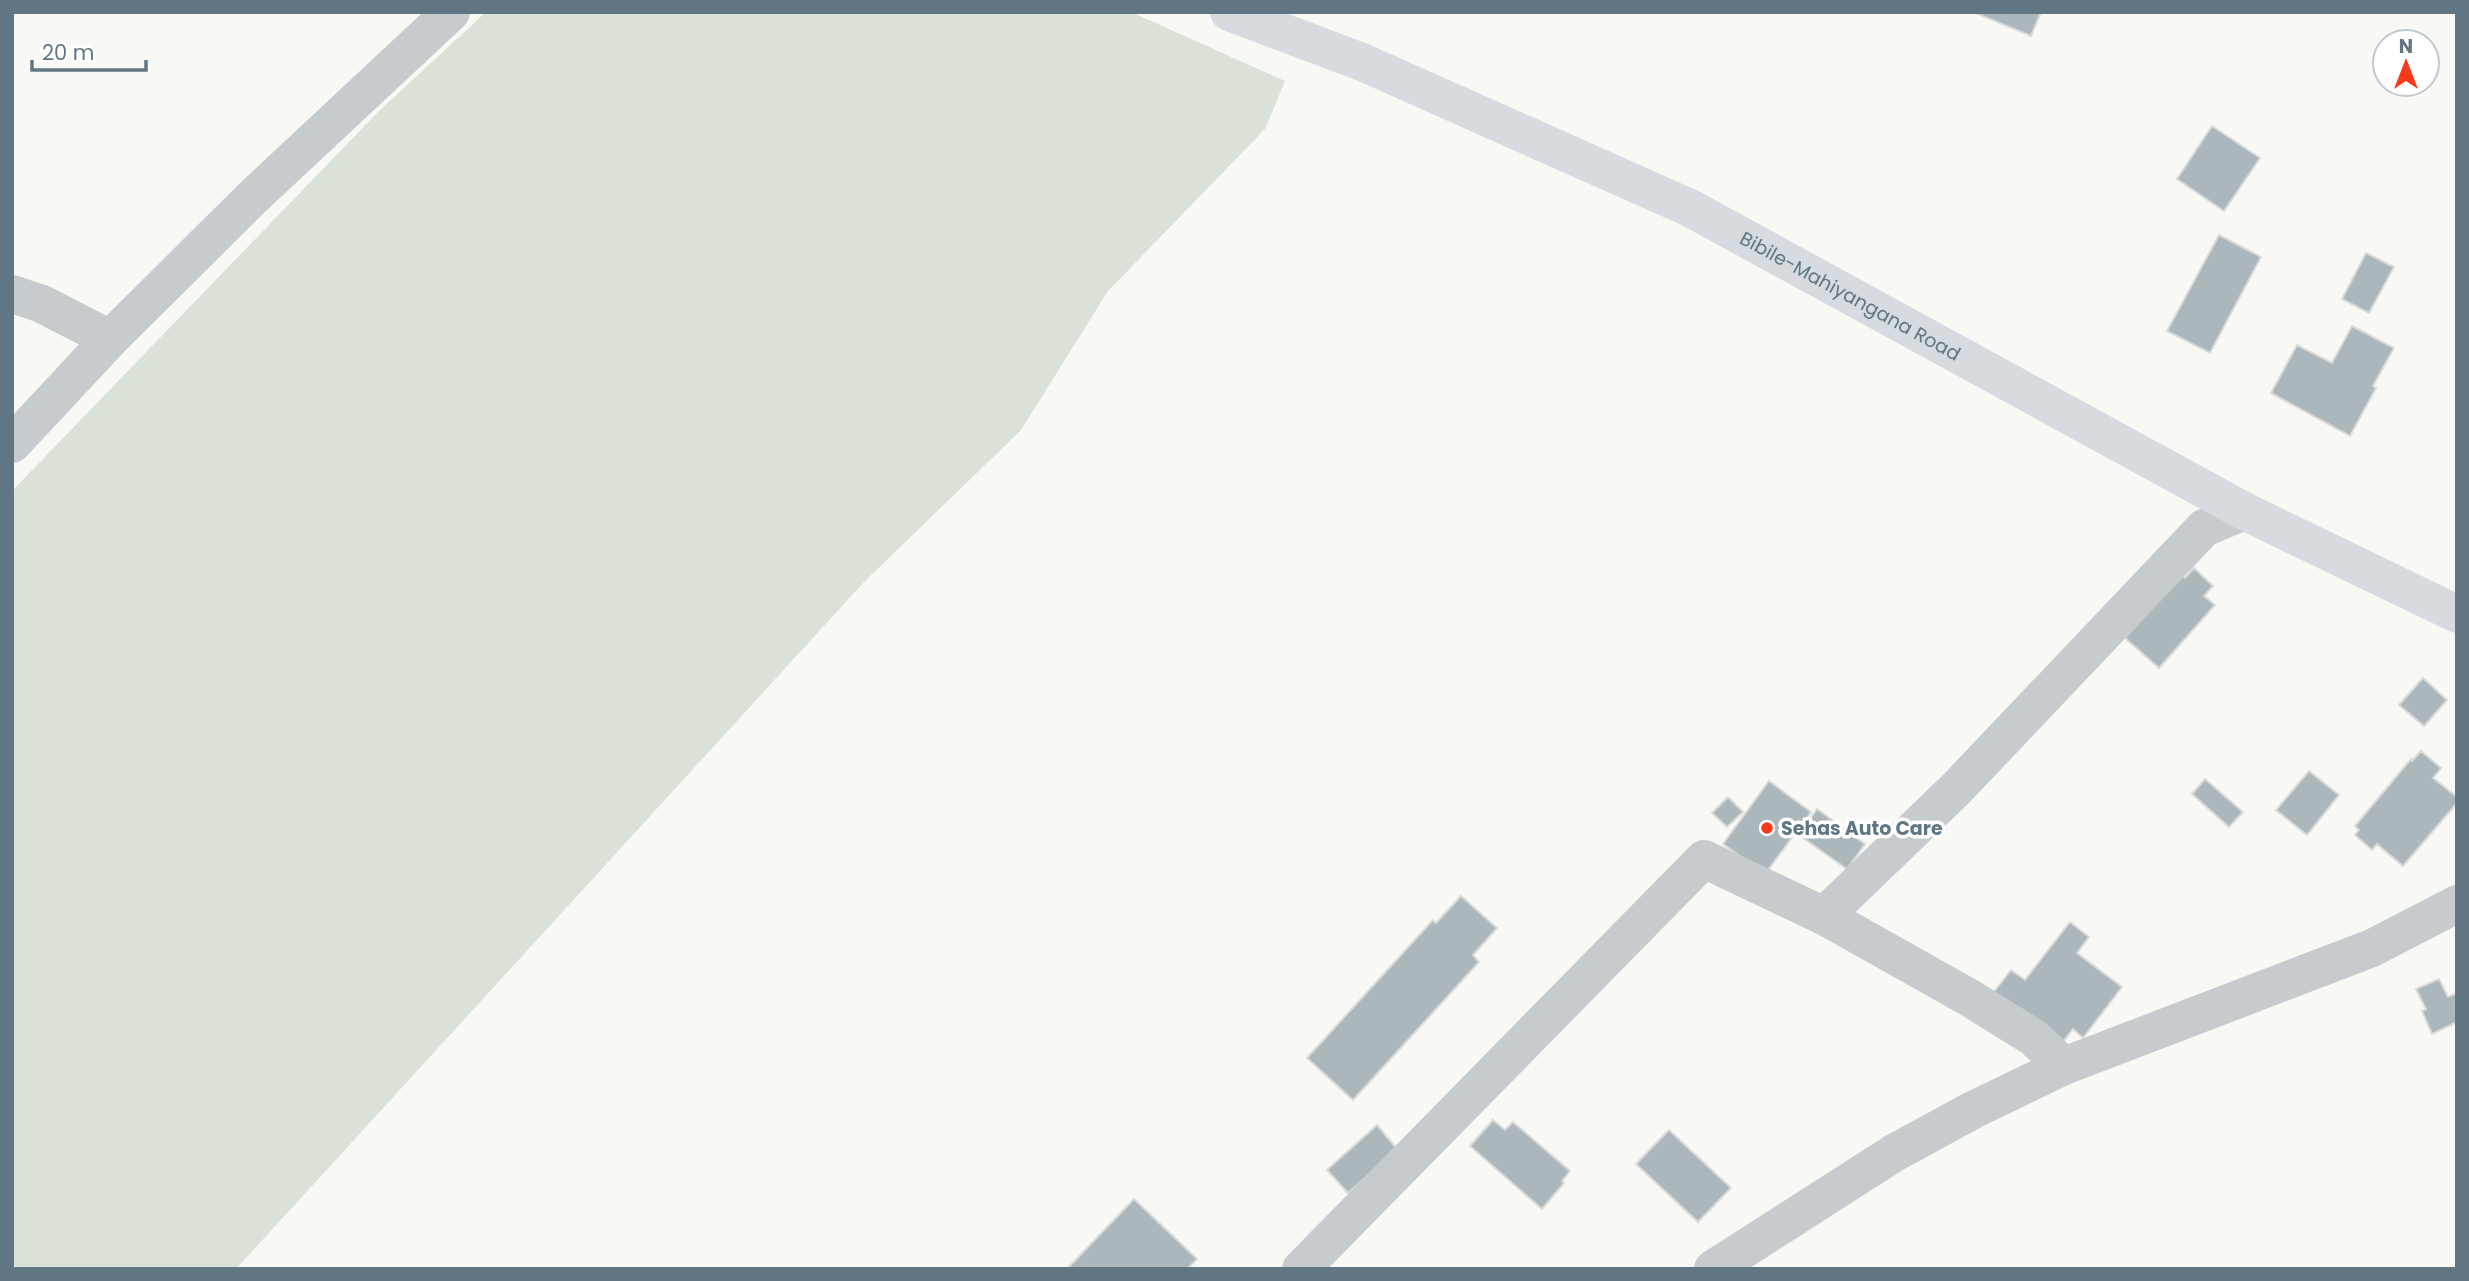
<svg xmlns="http://www.w3.org/2000/svg" width="2469" height="1281" font-family="Poppins,sans-serif">
<rect width="100%" height="100%" fill="#f8f8f5"/>
<!-- green -->
<path fill="#dae1d6" d="M486,12H1131L1285,81L1265,129L1108,291L1021,430L864,582L236,1269H12V491L378,112Z"/>
<!-- building -->
<g fill="#abb7bb" stroke="#dadad8" stroke-width="2">
<path d="M1973,12H2041L2031,36Z"/>
<path d="M2212,126L2260,158L2224,211L2177,179Z"/>
<path d="M2219,235L2261,257L2210,353L2167,331Z"/>
<path d="M2366,253L2394,267L2369,313L2342,299Z"/>
<path d="M2352,326L2394,348L2373,386L2376,388L2350,436L2271,393L2297,345L2332,363Z"/>
<path d="M2194,568L2213,586L2204,596L2215,605L2159,668L2125,638L2181,575L2185,578Z"/>
<path d="M2423,678L2447,700L2424,726L2399,705Z"/>
<path d="M2421,751L2441,768L2433,778L2457,797V803L2403,866L2377,844L2372,850L2355,835L2359,830L2355,826L2411,759L2412,761Z"/>
<path d="M2309,771L2339,795L2307,835L2276,810Z"/>
<path d="M2205,779L2243,812L2229,827L2192,794Z"/>
<path d="M1769,781L1811,812L1765,874L1723,844Z"/>
<path d="M1728,797L1743,812L1727,827L1712,813Z"/>
<path d="M1817,809L1865,844L1847,869L1799,835Z"/>
<path d="M1461,896L1497,928L1473,955L1479,962L1353,1100L1307,1058L1433,920L1436,923Z"/>
<path d="M2070,922L2089,937L2077,953L2122,987L2083,1038L2073,1029L2061,1044L1993,993L2011,970L2025,980Z"/>
<path d="M2439,979L2448,997L2457,993V1022L2432,1034L2422,1011L2426,1009L2416,989Z"/>
<path d="M1493,1120L1505,1130L1513,1122L1570,1171L1562,1181L1564,1183L1542,1209L1470,1146Z"/>
<path d="M1377,1125L1397,1149L1348,1193L1327,1170Z"/>
<path d="M1669,1130L1731,1188L1698,1222L1636,1164Z"/>
<path d="M1134,1199L1197,1259L1187,1269H1067Z"/>
</g>
<g fill="none" stroke-linecap="round" stroke-linejoin="round">
<!-- street -->
<g stroke="#c6cbce" stroke-width="38">
<path d="M12,294L42,304L110,339"/>
<path d="M12,444L110,339L254,196L451,12"/>
<path d="M2064,1066L2034,1038L1970,998L1824,916L1956,789L2204,528L2244,511"/>
<path d="M1301,1269L1704,859L1824,916"/>
<path d="M1713,1269L1894,1153L1973,1110L2064,1066L2372,948L2457,904"/>
</g>
<!-- primary -->
<path stroke="#d5dbde" stroke-width="38" id="s1" d="M1229,12L1362,62L1690,208L2244,511L2457,614"/>
</g>
<!-- markers -->
<circle fill="#f53919" stroke="#fff" stroke-width="2.5" cx="1767" cy="828" r="7"/>
<g text-anchor="middle" stroke-width="7" stroke-linejoin="round" paint-order="stroke">
<!-- street labels -->
<g font-size="19" fill="#607783" stroke="#fff">
<text dy="7" stroke="none"><textPath href="#s1" startOffset="684">Bibile-Mahiyangana Road</textPath></text>
</g>
<!-- poi labels -->
<g font-size="19" font-weight="bold" fill="#607783" stroke="#fff" text-anchor="start">
<text x="1781" y="835">Sehas Auto Care</text>
</g>
</g>
<!-- border -->
<rect width="2469" height="1281" fill="none" stroke="#607783" stroke-width="28"/>
<!-- north arrow -->
<g transform="translate(2406 63)"><circle r="33" fill="#ffffff" stroke="#bfc9cd" stroke-width="2"/>
<path d="M0-5L12 26L0 18L-12 26Z" fill="#f53919"/>
<text y="-10" font-size="19" font-weight="bold" text-anchor="middle" fill="#607783">N</text>
</g>
<!-- scale -->
<path d="M32 60v10h114v-10" fill="none" stroke="#607783" stroke-width="3.5"/>
<text x="42" y="60" font-size="21" fill="#607783" stroke="#ffffff" stroke-width="5" paint-order="stroke">20 m</text>
</svg>
